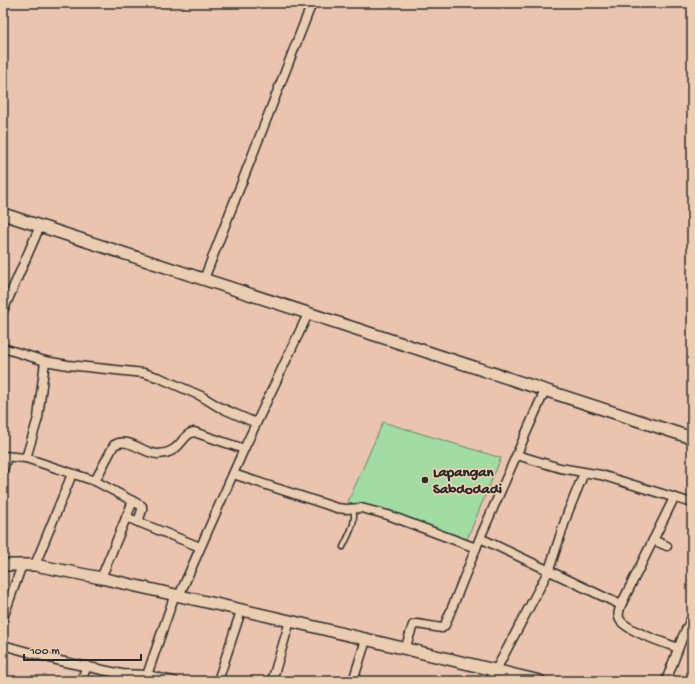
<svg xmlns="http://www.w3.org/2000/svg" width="695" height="684" font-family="'Gochi Hand',sans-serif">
<rect width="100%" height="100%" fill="#eac4ae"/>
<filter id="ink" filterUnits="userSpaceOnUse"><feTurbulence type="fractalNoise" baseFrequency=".025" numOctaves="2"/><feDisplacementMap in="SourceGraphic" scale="8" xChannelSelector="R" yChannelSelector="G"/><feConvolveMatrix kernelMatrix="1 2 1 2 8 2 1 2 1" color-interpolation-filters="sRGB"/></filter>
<g filter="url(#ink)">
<!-- green -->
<path fill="#a1dda3" stroke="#668467" d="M383,422L501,458L467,539L348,502Z"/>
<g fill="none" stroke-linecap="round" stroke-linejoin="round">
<!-- lane casing -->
<g stroke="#2b2b2b" stroke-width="7">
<path id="lane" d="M343,547C349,534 357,522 353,508"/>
</g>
<!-- street casing -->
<g stroke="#2b2b2b" stroke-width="11">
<g id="street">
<path d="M204,279L312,3"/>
<path d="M3,311L40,226"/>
<path d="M3,348L45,361L68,365L144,373L160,378L201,396L219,407L256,423"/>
<path d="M517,455L560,468L601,475L692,503"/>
<path d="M3,456L26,458L95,481L142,506V510L138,522"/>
<path d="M26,458L38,418L45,361"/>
<path d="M3,470L7,457"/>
<path d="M233,474L337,508L346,509L361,508L388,515L476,548"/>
<path d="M95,481L114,445C128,436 144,454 158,454C182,453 181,434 194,432L244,449"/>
<path d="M674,498L621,605C619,610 617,615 620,620C627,631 665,643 678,648"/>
<path d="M126,517L200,547"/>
<path d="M480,538L621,605"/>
<path d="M653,540L667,546"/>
<path d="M35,565L72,474"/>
<path d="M101,578L133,501"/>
<path d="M179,596L244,449L308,314"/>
<path d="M3,618L22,565"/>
<path d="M3,645L60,661L122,674L147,675L174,681"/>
<path d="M405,649L413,625L417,624L442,628L445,625L480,538L545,390"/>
<path d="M81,681L87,666"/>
<path d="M145,681L175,594"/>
<path d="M218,681L241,611"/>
<path d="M272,681L290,621"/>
<path d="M353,681L366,640"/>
<path d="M490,681L549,570L568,512L584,473"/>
<path d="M666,681L683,636L692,617"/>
</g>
</g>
<!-- secondary casing -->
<g stroke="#2b2b2b" stroke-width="14">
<g id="secondary">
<path d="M3,214C233,289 462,363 692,438"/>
<path d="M3,565H35L101,578L290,621L540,681"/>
</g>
</g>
<!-- lane -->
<use href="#lane" stroke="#ebceb2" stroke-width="4"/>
<!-- street -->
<use href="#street" stroke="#ebceb2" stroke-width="8"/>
<!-- secondary -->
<use href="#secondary" stroke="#ebceb2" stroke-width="11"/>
</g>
</g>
<!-- markers -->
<circle fill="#2b2b2b" stroke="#ebceb2" stroke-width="1.5" cx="425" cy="480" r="4"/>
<g text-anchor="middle" stroke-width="3.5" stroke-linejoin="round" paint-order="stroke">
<!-- poi labels -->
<g font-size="15" font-weight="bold" fill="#2b2b2b" stroke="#ebceb2" text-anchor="start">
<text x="433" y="476">Lapangan<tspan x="433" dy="17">Sabdodadi</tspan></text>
</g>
</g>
<!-- margin -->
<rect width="695" height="684" fill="none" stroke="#ebceb2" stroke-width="16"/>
<rect x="8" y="8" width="679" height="668" fill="none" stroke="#2b2b2b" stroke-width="1.5" filter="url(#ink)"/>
<!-- scale -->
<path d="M24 654v6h117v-6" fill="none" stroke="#2b2b2b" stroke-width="2"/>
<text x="30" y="654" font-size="12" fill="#2b2b2b" stroke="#ebceb2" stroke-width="3" paint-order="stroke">100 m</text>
</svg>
